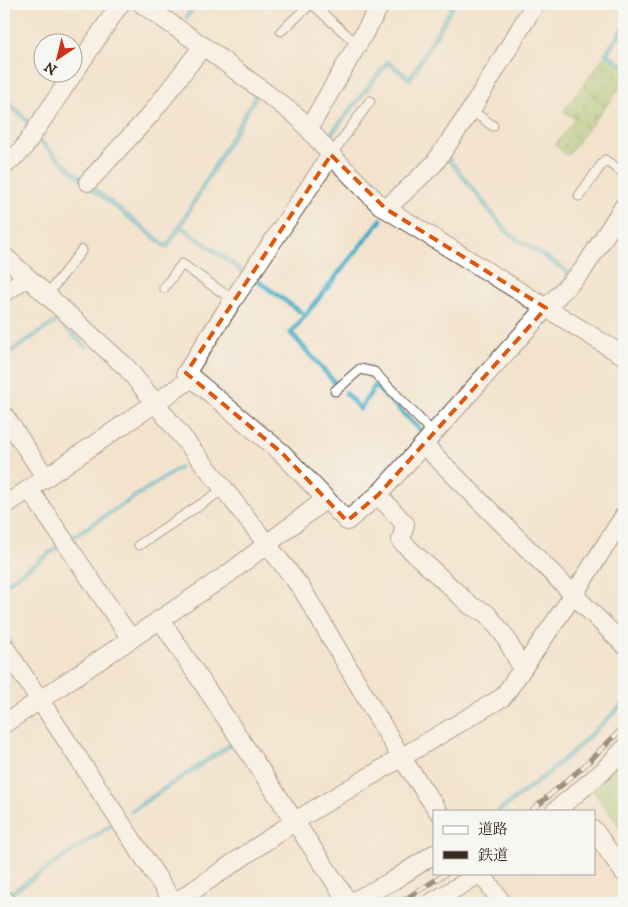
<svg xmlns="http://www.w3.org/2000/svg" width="628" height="907" font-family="'IM FELL DW Pica','Noto Serif JP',serif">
<defs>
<pattern id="cemetery-stones" width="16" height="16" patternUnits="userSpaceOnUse" patternTransform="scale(1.25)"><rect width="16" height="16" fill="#9cc571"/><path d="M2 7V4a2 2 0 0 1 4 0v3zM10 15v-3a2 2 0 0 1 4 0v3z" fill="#87a961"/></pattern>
<pattern id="park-crowns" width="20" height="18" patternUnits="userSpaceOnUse" patternTransform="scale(1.25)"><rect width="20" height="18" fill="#9cc571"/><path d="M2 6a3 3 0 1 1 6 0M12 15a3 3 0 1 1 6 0" fill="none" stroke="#87a961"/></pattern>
</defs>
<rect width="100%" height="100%" fill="#f6f6f2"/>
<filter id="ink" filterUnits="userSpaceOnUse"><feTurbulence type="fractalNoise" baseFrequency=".02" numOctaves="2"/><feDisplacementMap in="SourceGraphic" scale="10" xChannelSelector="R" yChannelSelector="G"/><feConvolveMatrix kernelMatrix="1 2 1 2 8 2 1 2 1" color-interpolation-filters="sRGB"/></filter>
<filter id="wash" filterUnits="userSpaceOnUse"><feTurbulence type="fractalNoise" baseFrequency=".0096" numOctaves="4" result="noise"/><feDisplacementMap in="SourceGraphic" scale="20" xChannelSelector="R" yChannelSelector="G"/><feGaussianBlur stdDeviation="1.12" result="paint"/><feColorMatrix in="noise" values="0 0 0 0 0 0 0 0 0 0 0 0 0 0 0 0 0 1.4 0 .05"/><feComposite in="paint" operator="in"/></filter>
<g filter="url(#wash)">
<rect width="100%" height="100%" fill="#f3e3cd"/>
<!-- cemetery -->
<path fill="url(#cemetery-stones)" stroke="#6c7848" d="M606,54L624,66V83L567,156L555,145L575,119L564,111Z"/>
<!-- park -->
<path fill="url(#park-crowns)" stroke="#6c7848" d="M624,756V833L591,788Z"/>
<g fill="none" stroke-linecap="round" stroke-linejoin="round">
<!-- stream -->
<g stroke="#47aec6" stroke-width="5">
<path d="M187,17L195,4"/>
<path d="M624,27L606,54L624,66"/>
<path d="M4,98L31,125"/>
<path d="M35,137L87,184L167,247L180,226L245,273"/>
<path d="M328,138L388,62L410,79L454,4"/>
<path d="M447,157L508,233L570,273L567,276"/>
<path d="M180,226L257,94L254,92"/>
<path d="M255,279L305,315"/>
<path d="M4,356L58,320L86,347"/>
<path d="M337,385L291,333L381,220"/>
<path d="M346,393L360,409L375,386L427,436"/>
<path d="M68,540L179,468"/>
<path d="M4,585L60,546"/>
<path d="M4,633L10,643"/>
<path d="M618,650L624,656"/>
<path d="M131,811L236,741"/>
<path d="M499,811L547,774L578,747L624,703"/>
<path d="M8,895L114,823"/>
</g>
</g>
</g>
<g filter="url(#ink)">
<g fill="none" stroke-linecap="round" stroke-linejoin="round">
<!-- lane casing -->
<g stroke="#574638" stroke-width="11">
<g id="lane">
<path d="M312,4L357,44"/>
<path d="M281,31L311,4"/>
<path d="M471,110L493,126"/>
<path d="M331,155L370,101"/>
<path d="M579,196L605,160L624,173"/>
<path d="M164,288L182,264L233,300"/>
<path d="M47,295L82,250"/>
<path d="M335,391L360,369L374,372L434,434"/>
<path d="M139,545L224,489"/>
</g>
</g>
<!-- street casing -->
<g stroke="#574638" stroke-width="20">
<g id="street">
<path d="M142,4L210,51L299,118L331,155L380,205L624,356"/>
<path d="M309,128L381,4"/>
<path d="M4,166L22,150L120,4"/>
<path d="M88,182L151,114L203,46"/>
<path d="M386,209L434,164L471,110L535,4"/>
<path d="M4,256L127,368L224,489L302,589L401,757L438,811"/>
<path d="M4,293L27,277"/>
<path d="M192,378L282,453L326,499"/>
<path d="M4,415L46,478"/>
<path d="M424,445L624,645"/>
<path d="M29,489L131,639"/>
<path d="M378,495L405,524L401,541L471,606L486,613L504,635L522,668"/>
<path d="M4,506L192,378L186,373L233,300L331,155"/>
<path d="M160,619L349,903"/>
<path d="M4,646L174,903"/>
<path d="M4,724L228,574L326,499L347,521L378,495L546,308L583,270L624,206"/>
<path d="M555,811L602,772L624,749"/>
<path d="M594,830L624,873"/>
<path d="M481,873L502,903"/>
<path d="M4,899L7,903"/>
<path d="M175,903L295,821L503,697L574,594L624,516"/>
<path d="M350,903L394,880L434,854"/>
<path d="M431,903L481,873"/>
</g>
</g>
<!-- lane -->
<use href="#lane" stroke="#fff" stroke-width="9"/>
<!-- street -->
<use href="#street" stroke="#fff" stroke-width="18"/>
<!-- rail casing -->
<g stroke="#3b2a1e" stroke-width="5.5">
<g id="rail">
<path d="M531,811L584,766L624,727"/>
<path d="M399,903L447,873"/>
</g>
</g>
<!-- rail -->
<use href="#rail" stroke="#f6f6f2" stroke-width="4" stroke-dasharray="11" stroke-linecap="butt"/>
</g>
</g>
<!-- marked area -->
<path d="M0 0H628V907H0ZM331,155L386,209L546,308L378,495L347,521L282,453L186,373Z" fill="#f3e3cd" fill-opacity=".55" fill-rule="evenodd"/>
<path fill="none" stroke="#df570d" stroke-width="4" stroke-dasharray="10 6" stroke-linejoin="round" d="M331,155L386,209L546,308L378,495L347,521L282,453L186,373Z"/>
<!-- margin -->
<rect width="628" height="907" fill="none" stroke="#f6f6f2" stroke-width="20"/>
<!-- legend -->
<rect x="433" y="810" width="162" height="65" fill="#f6f6f2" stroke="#aba49d"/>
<rect x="443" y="826" width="25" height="8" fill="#ffffff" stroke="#aba49d"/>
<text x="478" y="834" font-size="15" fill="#3b2a1e">道路</text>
<rect x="443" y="851" width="25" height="8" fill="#3b2a1e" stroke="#aba49d"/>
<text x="478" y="860" font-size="15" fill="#3b2a1e">鉄道</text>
<!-- north arrow -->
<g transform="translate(58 58) rotate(215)"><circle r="24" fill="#f6f6f2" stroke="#aba49d"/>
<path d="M0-4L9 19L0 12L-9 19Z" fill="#c8321e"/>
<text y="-8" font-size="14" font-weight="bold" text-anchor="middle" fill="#3b2a1e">N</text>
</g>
</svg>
